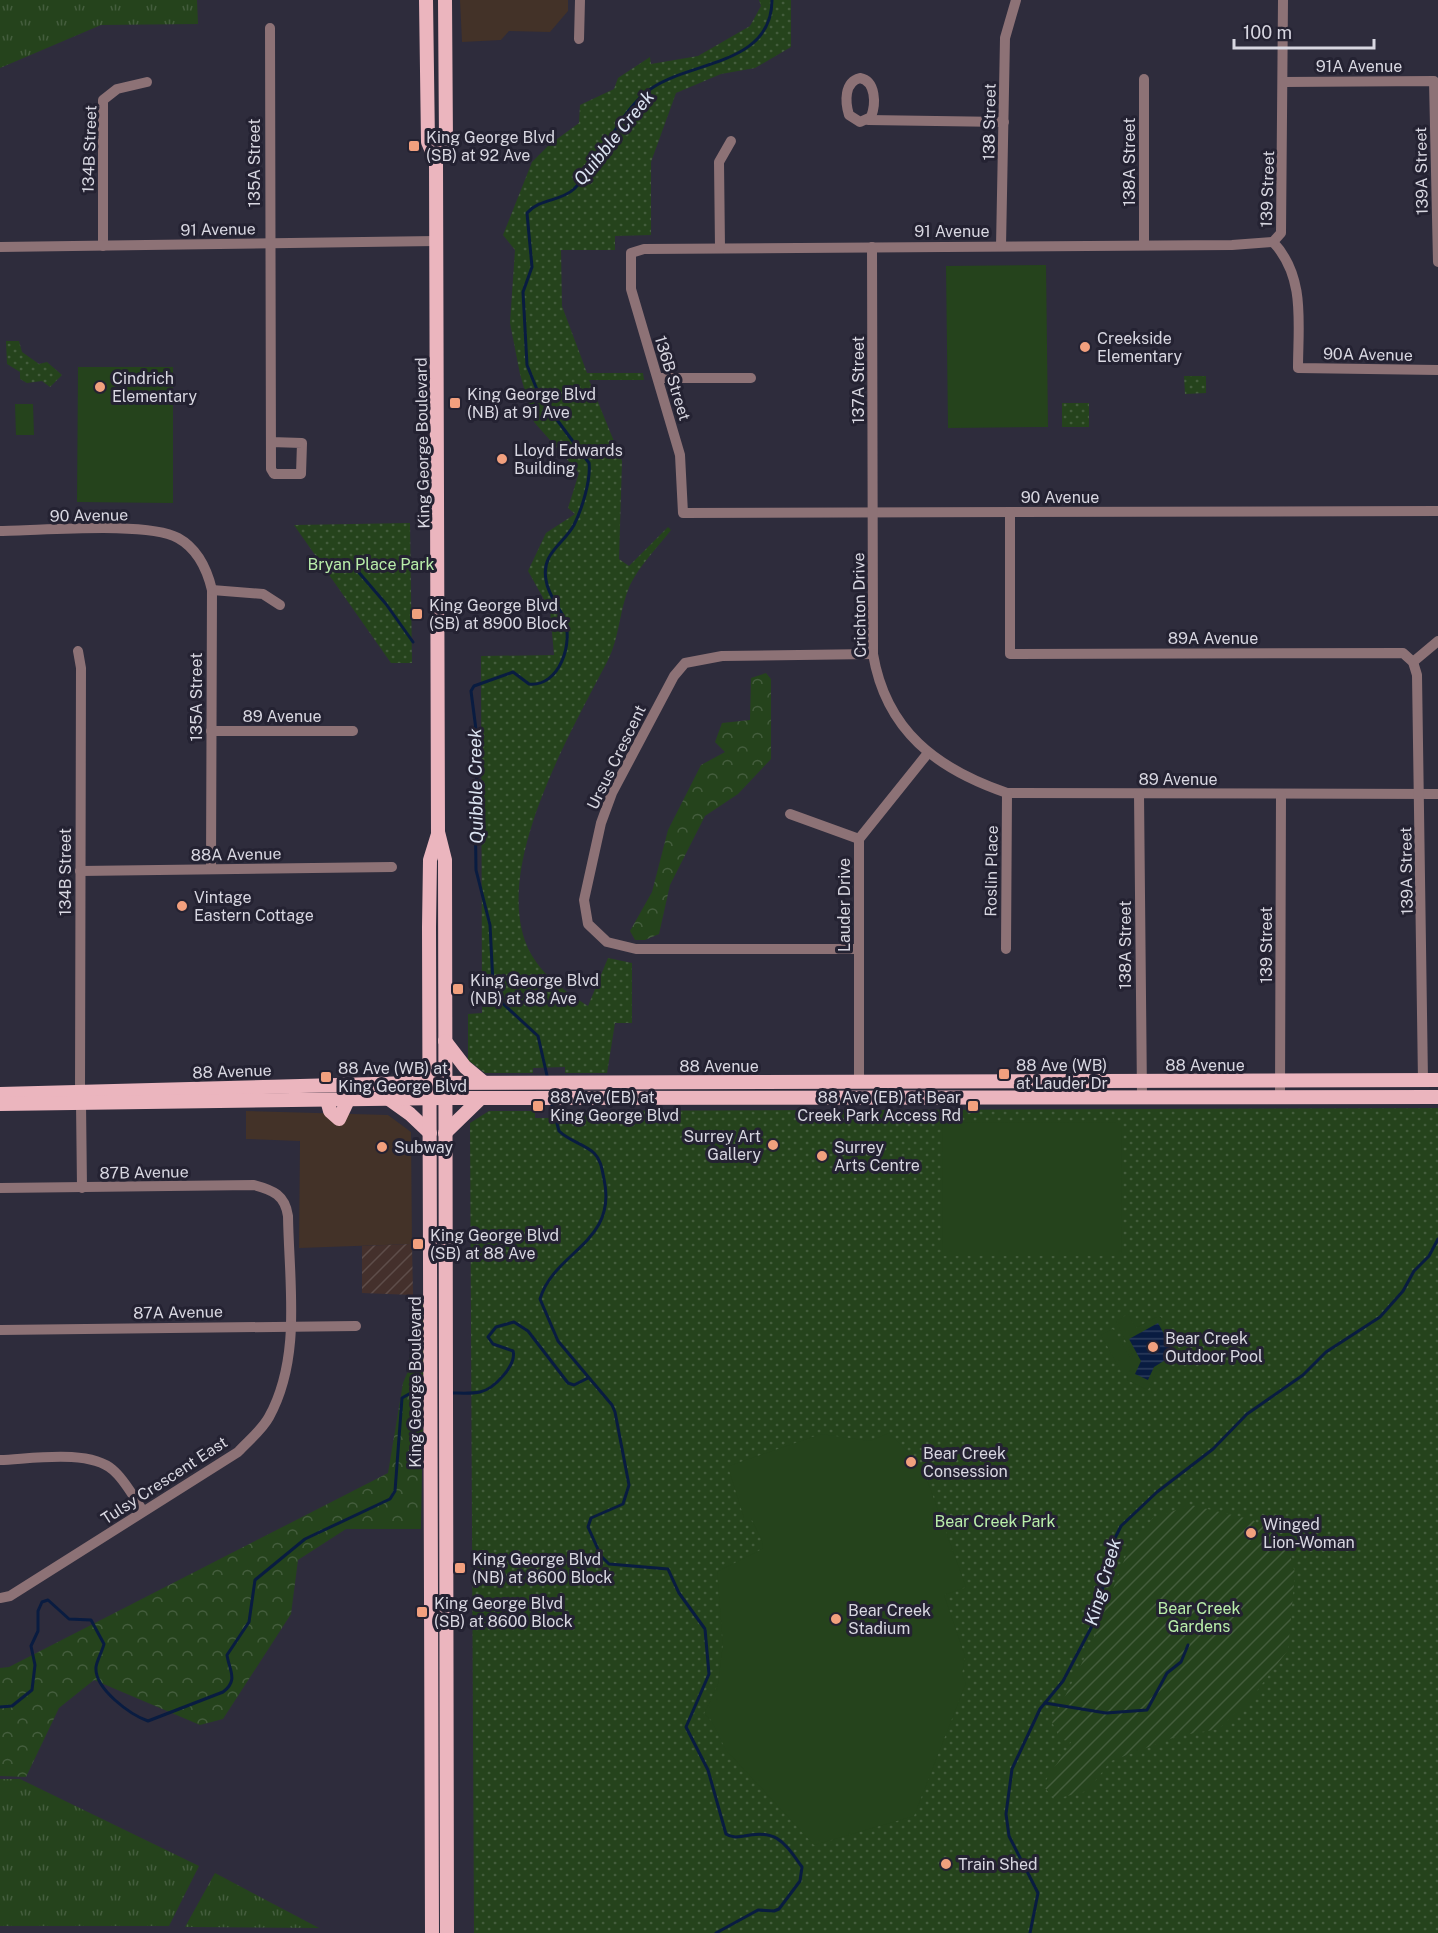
<svg xmlns="http://www.w3.org/2000/svg" width="1438" height="1933" font-family="'Public Sans',sans-serif">
<defs>
<pattern id="industrial-furrows" width="10" height="10" patternUnits="userSpaceOnUse" patternTransform="scale(1.5)"><rect width="10" height="10" fill="#44302c"/><path d="M-1 1l2-2M0 10L10 0M9 11l2-2" fill="none" stroke="#5e4d4a"/></pattern>
<pattern id="grass-tufts" width="24" height="20" patternUnits="userSpaceOnUse" patternTransform="scale(1.5)"><rect width="24" height="20" fill="#25431c"/><path d="M3 7l-1-3M5 7V3M7 7l1-3M15 17l-1-3M17 17v-4M19 17l1-3" fill="none" stroke="#445d3d"/></pattern>
<pattern id="forest-crowns" width="20" height="18" patternUnits="userSpaceOnUse" patternTransform="scale(1.5)"><rect width="20" height="18" fill="#25431c"/><path d="M2 6a3 3 0 1 1 6 0M12 15a3 3 0 1 1 6 0" fill="none" stroke="#445d3d"/></pattern>
<pattern id="park-dots" width="8" height="8" patternUnits="userSpaceOnUse" patternTransform="scale(1.5)"><rect width="8" height="8" fill="#25431c"/><path d="M2 2h.1M6 6h.1" fill="none" stroke="#445d3d" stroke-width="1.8" stroke-linecap="round"/></pattern>
<pattern id="garden-furrows" width="10" height="10" patternUnits="userSpaceOnUse" patternTransform="scale(1.5)"><rect width="10" height="10" fill="#25431c"/><path d="M-1 1l2-2M0 10L10 0M9 11l2-2" fill="none" stroke="#445d3d"/></pattern>
<pattern id="water-rules" width="6" height="5" patternUnits="userSpaceOnUse" patternTransform="scale(1.5)"><rect width="6" height="5" fill="#091c41"/><path d="M0 2.5h6" fill="none" stroke="#2c3c5c"/></pattern>
</defs>
<rect width="100%" height="100%" fill="#2e2c3c"/>
<!-- commercial -->
<g fill="#433228">
<path d="M460,0H568V11L550,32L509,31L501,40L462,42Z"/>
<path d="M246,1111L388,1115L411,1132L412,1244L299,1248L300,1141L246,1139Z"/>
</g>
<!-- industrial -->
<path fill="url(#industrial-furrows)" d="M412,1244L413,1295L362,1293V1246Z"/>
<!-- grass -->
<g fill="url(#grass-tufts)">
<path d="M0,0H197L198,24L101,25L0,68Z"/>
<path d="M0,1779H20L199,1866L169,1926H0Z"/>
<path d="M215,1873L319,1928L185,1927Z"/>
</g>
<!-- forest -->
<g fill="url(#forest-crowns)">
<path d="M766,673L771,679V759L738,794L705,816L670,885L659,934L645,940H635L630,931L652,892L668,830L701,765L725,752L715,742L722,723L750,720L751,678Z"/>
<path d="M413,1295H425L421,1529H346L298,1560L291,1614L223,1719L200,1725L94,1680L59,1708L26,1777L0,1776V1668L9,1667L388,1473L403,1383L409,1369Z"/>
</g>
<!-- park -->
<g fill="url(#park-dots)">
<path d="M759,0H791V47L755,68L721,74L676,93L651,162V235L615,236V250H561L562,306L587,373H643L644,380H589L622,461L619,559L629,566L668,527L671,530C658,547 639,566 630,585C619,610 620,636 608,660C571,732 487,874 531,954C545,978 565,991 588,1006L608,958L632,963V1023H615L607,1073H565V1067L533,1068V1073H485L468,1060V1014L482,1013L481,656L554,655L550,610L528,571L546,533L575,514L568,508L579,473L534,422L520,374L510,323L515,250L503,235L532,162L549,145L579,123L580,105L614,89L618,78L650,57L651,64L698,56L750,26L761,6Z"/>
<path d="M6,341H19L22,352L39,364L47,362L62,375L50,387L42,381L27,383L20,379V372L7,364Z"/>
<path d="M1184,376H1206V393L1185,394Z"/>
<rect x="1062" y="403" width="27" height="24"/>
<path d="M410,523L412,663H391L294,525Z"/>
<path d="M1438,1108V1933H474L470,1123L489,1111H535V1118H565L566,1111Z"/>
</g>
<!-- garden -->
<path fill="url(#garden-furrows)" d="M1191,1505L1253,1520L1287,1544L1295,1573L1288,1650L1253,1696L1219,1729L1178,1736L1111,1761L1087,1791L1055,1799L1043,1786C1051,1769 1063,1758 1071,1742L1060,1739L1052,1722L1090,1647L1129,1548L1153,1518Z"/>
<!-- pitch -->
<g fill="#25431c">
<path d="M1046,265L1048,427L948,428L946,266Z"/>
<path d="M78,367H173V503L77,502Z"/>
<path d="M15,404H33L34,435H16Z"/>
<path d="M943,1122L1122,1123L1121,1256H942Z"/>
<path d="M1128,1314L1136,1328L1158,1316L1161,1317L1184,1358L1157,1372L1148,1390L1127,1380L1128,1376L1122,1373L1101,1335L1113,1329L1130,1357H1133L1116,1321Z"/>
<path d="M889,1433L922,1466L966,1587L944,1595L965,1656L962,1675L966,1683L914,1816L814,1845L726,1750L711,1720L704,1714L718,1684L723,1644L717,1572L762,1549L763,1543L751,1518H744L729,1470V1466L821,1434L870,1441Z"/>
</g>
<!-- water -->
<path fill="url(#water-rules)" d="M1158,1323L1175,1354L1154,1367L1148,1380L1135,1374L1141,1361L1129,1339Z"/>
<g fill="none" stroke-linecap="round" stroke-linejoin="round">
<!-- stream -->
<g stroke="#091c41" stroke-width="3">
<path d="M349,561L386,604L413,642"/>
<path d="M548,1080L538,1036L500,1001L493,984L490,925L476,870L475,796L479,753L471,691L474,686L513,672L529,684C560,687 574,642 564,618C558,605 548,595 546,580C541,553 563,545 574,525C582,509 591,480 589,463L540,397L527,365L523,292L532,267L527,213C540,198 560,202 574,189C603,160 619,110 652,88C691,61 772,65 772,0"/>
<path d="M551,1101L559,1131C569,1141 584,1144 594,1153C601,1160 602,1169 604,1179C618,1243 554,1251 540,1299L558,1341L612,1405L615,1412L629,1485L623,1504L591,1518L588,1527L601,1556L609,1564L668,1569L679,1593L705,1629L709,1674L686,1727L708,1770L726,1834C732,1838 737,1837 744,1836C777,1829 784,1842 802,1867L800,1881L779,1909L774,1911L758,1910L716,1933"/>
<path d="M451,1393C460,1393 471,1394 480,1392C494,1389 517,1365 513,1351L493,1344L488,1337L496,1327L514,1322L528,1331L568,1383L574,1385L588,1378"/>
<path d="M1045,1703L1106,1713L1147,1710L1167,1673L1181,1662L1188,1645"/>
<path d="M0,1707L12,1706L32,1690L35,1665L31,1646L38,1631V1611L42,1602L48,1600L69,1619L91,1620L104,1644C102,1652 97,1660 96,1667C94,1689 131,1715 148,1721L223,1692C239,1680 229,1670 227,1655L249,1622L255,1580L305,1539L390,1499L395,1491L402,1398L409,1394L426,1393"/>
<path d="M1030,1933L1038,1893L1009,1836L1006,1814L1012,1769L1040,1709L1063,1681L1091,1628L1105,1580L1111,1546L1121,1526L1157,1492L1213,1449L1247,1414L1303,1375L1326,1352L1380,1317L1403,1291L1414,1271L1429,1256L1438,1239"/>
</g>
<!-- minor -->
<g stroke="#8d7276" stroke-width="10">
<path d="M1283,0L1281,233L1273,242C1306,277 1298,324 1298,368L1438,370"/>
<path d="M270,28L271,469L274,474H301L302,443L271,442"/>
<path d="M579,39L580,0"/>
<path d="M860,78C876,81 876,104 871,117L860,122L849,115C845,102 844,82 860,78Z"/>
<path d="M1144,79V245"/>
<path d="M1284,82L1434,81L1438,262"/>
<path d="M868,120L1004,122"/>
<path d="M1273,242L1232,245L644,249L631,253V289L680,455L683,513L1438,511"/>
<path d="M103,246V100L117,89L147,82"/>
<path d="M1001,246L1005,38L1016,0"/>
<path d="M0,247L436,241"/>
<path d="M872,247L873,654C886,731 937,769 1007,793L1438,794"/>
<path d="M720,248L719,162L731,141"/>
<path d="M658,378H751"/>
<path d="M1010,512V654L1403,653L1413,662L1417,675L1423,1081"/>
<path d="M0,531C40,531 147,521 178,538C198,549 207,569 212,590L211,869"/>
<path d="M212,590L263,594L280,605"/>
<path d="M78,651L81,668L80,1093"/>
<path d="M1413,662L1438,641"/>
<path d="M211,731H353"/>
<path d="M1139,794L1142,1096"/>
<path d="M790,814L859,839"/>
<path d="M80,871L392,867"/>
<path d="M859,949H636L607,942L588,924L584,900L601,823L612,793L674,676L685,663L722,656L873,654"/>
<path d="M1006,949L1007,793"/>
<path d="M859,1082V839L928,753"/>
<path d="M1280,1096L1281,794"/>
<path d="M81,1103L82,1188"/>
<path d="M0,1188L254,1185C273,1190 285,1195 288,1216C289,1283 302,1357 269,1417C262,1430 248,1441 238,1452L10,1596L0,1598"/>
<path d="M0,1330L356,1326"/>
<path d="M0,1460C31,1459 89,1449 113,1470C125,1480 134,1498 143,1511"/>
</g>
<!-- major -->
<g stroke="#ebb5be" stroke-width="14">
<path d="M426,0L428,142L436,161L438,832L445,860L447,1933"/>
<path d="M436,161L446,142L445,0"/>
<path d="M445,1041L465,1067L483,1082"/>
<path d="M0,1094L411,1083L1438,1080"/>
<path d="M389,1099L410,1114L430,1133"/>
<path d="M327,1100L330,1111L339,1119L348,1100"/>
<path d="M0,1104L445,1098L1438,1097"/>
<path d="M445,1133L481,1098"/>
<path d="M432,1933L429,927L430,860L438,834"/>
</g>
</g>
<!-- markers -->
<g fill="#f2a07e" stroke="#242232" stroke-width="2">
<rect x="408" y="140" width="12" height="12" rx="3"/>
<circle cx="1085" cy="347" r="6"/>
<circle cx="100" cy="387" r="6"/>
<rect x="449" y="397" width="12" height="12" rx="3"/>
<circle cx="502" cy="459" r="6"/>
<rect x="411" y="608" width="12" height="12" rx="3"/>
<circle cx="182" cy="906" r="6"/>
<rect x="452" y="983" width="12" height="12" rx="3"/>
<rect x="998" y="1068" width="12" height="12" rx="3"/>
<rect x="320" y="1071" width="12" height="12" rx="3"/>
<rect x="532" y="1100" width="12" height="12" rx="3"/>
<rect x="967" y="1100" width="12" height="12" rx="3"/>
<circle cx="773" cy="1145" r="6"/>
<circle cx="382" cy="1147" r="6"/>
<circle cx="822" cy="1156" r="6"/>
<rect x="412" y="1238" width="12" height="12" rx="3"/>
<circle cx="1153" cy="1347" r="6"/>
<circle cx="911" cy="1462" r="6"/>
<circle cx="1251" cy="1533" r="6"/>
<rect x="454" y="1562" width="12" height="12" rx="3"/>
<rect x="416" y="1606" width="12" height="12" rx="3"/>
<circle cx="836" cy="1619" r="6"/>
<circle cx="946" cy="1864" r="6"/>
</g>
<g text-anchor="middle" stroke-width="6" stroke-linejoin="round" paint-order="stroke">
<!-- street labels -->
<g font-size="16" fill="#d8d7e1" stroke="#242232">
<text x="1359" y="72">91A Avenue</text>
<text transform="translate(989 122) rotate(-89)" y="6">138 Street</text>
<text transform="translate(89 149) rotate(-88)" y="6">134B Street</text>
<text transform="translate(1129 162) rotate(-90)" y="6">138A Street</text>
<text transform="translate(254 163) rotate(-90)" y="6">135A Street</text>
<text transform="translate(1421 171) rotate(-91)" y="6">139A Street</text>
<text transform="translate(1267 189) rotate(-88)" y="6">139 Street</text>
<text transform="translate(218 229) rotate(-1)" y="6">91 Avenue</text>
<text x="952" y="237">91 Avenue</text>
<text transform="translate(1368 354) rotate(1)" y="6">90A Avenue</text>
<text transform="translate(673 378) rotate(73)" y="6">136B Street</text>
<text transform="translate(858 380) rotate(-90)" y="6">137A Street</text>
<text transform="translate(422 443) rotate(-91)" y="6">King George Boulevard</text>
<text x="1060" y="503">90 Avenue</text>
<text transform="translate(89 515) rotate(-1)" y="6">90 Avenue</text>
<text transform="translate(859 605) rotate(-91)" y="6">Crichton Drive</text>
<text x="1213" y="644">89A Avenue</text>
<text transform="translate(196 697) rotate(-90)" y="6">135A Street</text>
<text x="282" y="722">89 Avenue</text>
<text transform="translate(616 757) rotate(-64)" y="6">Ursus Crescent</text>
<text x="1178" y="785">89 Avenue</text>
<text transform="translate(236 854) rotate(-1)" y="6">88A Avenue</text>
<text transform="translate(991 871) rotate(-89)" y="6">Roslin Place</text>
<text transform="translate(1406 871) rotate(-91)" y="6">139A Street</text>
<text transform="translate(65 872) rotate(-90)" y="6">134B Street</text>
<text transform="translate(844 905) rotate(-90)" y="6">Lauder Drive</text>
<text transform="translate(1125 945) rotate(-90)" y="6">138A Street</text>
<text transform="translate(1266 945) rotate(-90)" y="6">139 Street</text>
<text x="1205" y="1071">88 Avenue</text>
<text x="719" y="1072">88 Avenue</text>
<text transform="translate(232 1071) rotate(-2)" y="6">88 Avenue</text>
<text transform="translate(144 1172) rotate(-1)" y="6">87B Avenue</text>
<text transform="translate(178 1312) rotate(-1)" y="6">87A Avenue</text>
<text transform="translate(415 1382) rotate(-90)" y="6">King George Boulevard</text>
<text transform="translate(164 1480) rotate(-33)" y="6">Tulsy Crescent East</text>
</g>
<!-- poi labels -->
<g font-size="16" fill="#d8d7e1" stroke="#242232" text-anchor="start">
<text x="426" y="143">King George Blvd<tspan x="426" dy="18">(SB) at 92 Ave</tspan></text>
<text x="1097" y="344">Creekside<tspan x="1097" dy="18">Elementary</tspan></text>
<text x="112" y="384">Cindrich<tspan x="112" dy="18">Elementary</tspan></text>
<text x="467" y="400">King George Blvd<tspan x="467" dy="18">(NB) at 91 Ave</tspan></text>
<text x="514" y="456">Lloyd Edwards<tspan x="514" dy="18">Building</tspan></text>
<text x="429" y="611">King George Blvd<tspan x="429" dy="18">(SB) at 8900 Block</tspan></text>
<text x="194" y="903">Vintage<tspan x="194" dy="18">Eastern Cottage</tspan></text>
<text x="470" y="986">King George Blvd<tspan x="470" dy="18">(NB) at 88 Ave</tspan></text>
<text x="1016" y="1071">88 Ave (WB)<tspan x="1016" dy="18">at Lauder Dr</tspan></text>
<text x="338" y="1074">88 Ave (WB) at<tspan x="338" dy="18">King George Blvd</tspan></text>
<text x="550" y="1103">88 Ave (EB) at<tspan x="550" dy="18">King George Blvd</tspan></text>
<text x="961" y="1103" text-anchor="end">88 Ave (EB) at Bear<tspan x="961" dy="18">Creek Park Access Rd</tspan></text>
<text x="761" y="1142" text-anchor="end">Surrey Art<tspan x="761" dy="18">Gallery</tspan></text>
<text x="394" y="1153">Subway</text>
<text x="834" y="1153">Surrey<tspan x="834" dy="18">Arts Centre</tspan></text>
<text x="430" y="1241">King George Blvd<tspan x="430" dy="18">(SB) at 88 Ave</tspan></text>
<text x="1165" y="1344">Bear Creek<tspan x="1165" dy="18">Outdoor Pool</tspan></text>
<text x="923" y="1459">Bear Creek<tspan x="923" dy="18">Consession</tspan></text>
<text x="1263" y="1530">Winged<tspan x="1263" dy="18">Lion-Woman</tspan></text>
<text x="472" y="1565">King George Blvd<tspan x="472" dy="18">(NB) at 8600 Block</tspan></text>
<text x="434" y="1609">King George Blvd<tspan x="434" dy="18">(SB) at 8600 Block</tspan></text>
<text x="848" y="1616">Bear Creek<tspan x="848" dy="18">Stadium</tspan></text>
<text x="958" y="1870">Train Shed</text>
</g>
<!-- park labels -->
<g font-size="16" fill="#b9eeaa" stroke="#242232">
<text x="371" y="570">Bryan Place Park</text>
<text x="995" y="1527">Bear Creek Park</text>
<text x="1199" y="1614">Bear Creek<tspan x="1199" dy="18">Gardens</tspan></text>
</g>
<!-- water labels -->
<g font-size="18" font-style="italic" fill="#dce4f2" stroke="#242232">
<text transform="translate(614 138) rotate(-51)" y="6">Quibble Creek</text>
<text transform="translate(476 786) rotate(-91)" y="6">Quibble Creek</text>
<text transform="translate(1103 1582) rotate(-74)" y="6">King Creek</text>
</g>
</g>
<!-- scale -->
<path d="M1234 39v9h140v-9" fill="none" stroke="#d8d7e1" stroke-width="3"/>
<text x="1243" y="39" font-size="18" fill="#d8d7e1" stroke="#242232" stroke-width="4.5" paint-order="stroke">100 m</text>
</svg>
